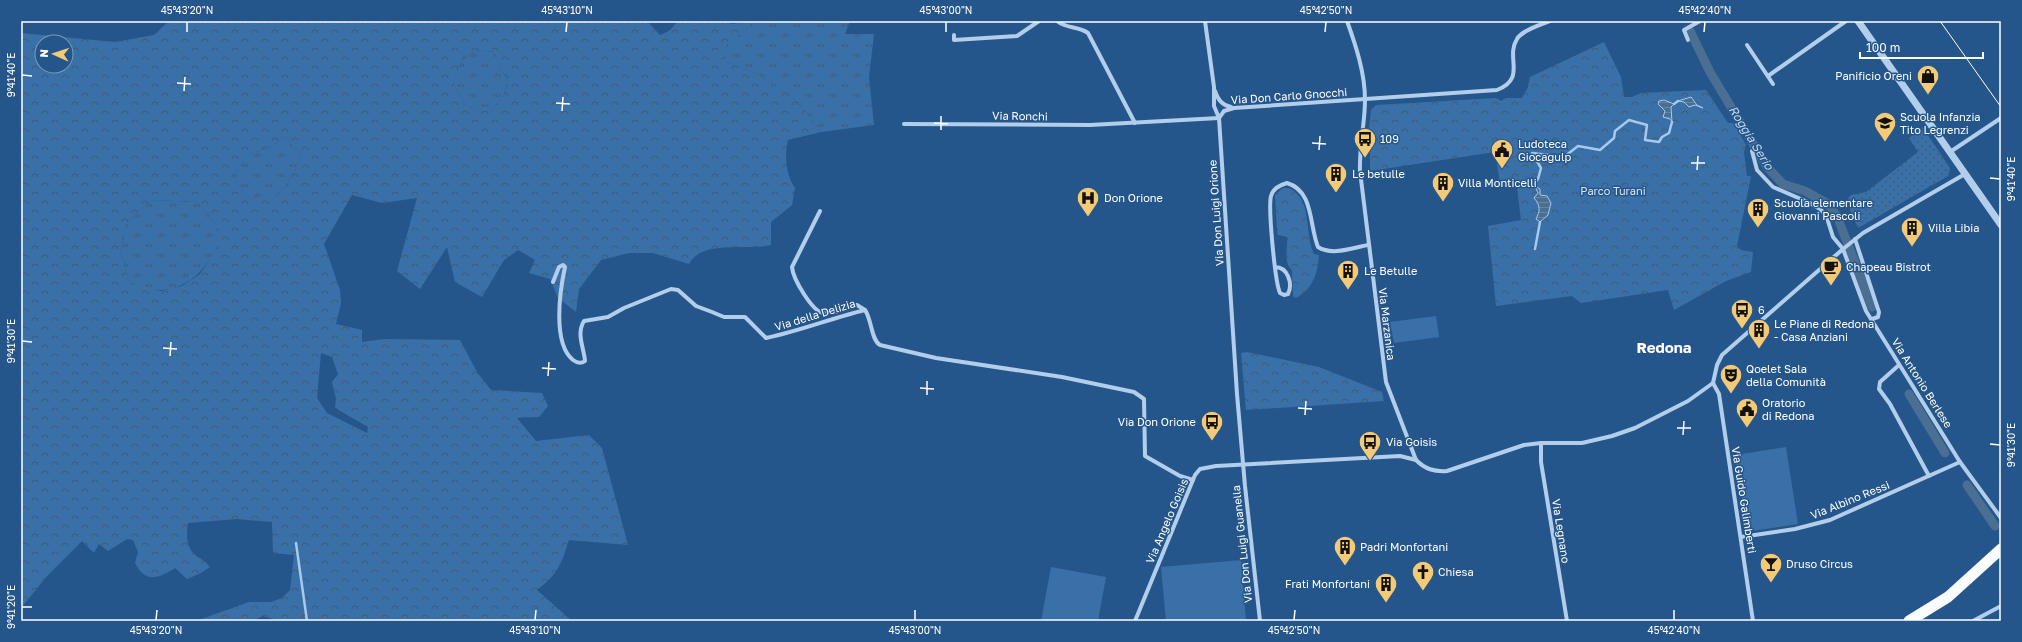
<svg xmlns="http://www.w3.org/2000/svg" width="2022" height="642" font-family="'Golos Text',sans-serif">
<defs>
<pattern id="grass-tufts" width="24" height="20" patternUnits="userSpaceOnUse"><rect width="24" height="20" fill="#3970a8"/><path d="M3 7l-1-3M5 7V3M7 7l1-3M15 17l-1-3M17 17v-4M19 17l1-3" fill="none" stroke="#445a71"/></pattern>
<pattern id="forest-crowns" width="20" height="18" patternUnits="userSpaceOnUse"><rect width="20" height="18" fill="#3970a8"/><path d="M2 6a3 3 0 1 1 6 0M12 15a3 3 0 1 1 6 0" fill="none" stroke="#445a71"/></pattern>
<pattern id="garden-dots" width="8" height="8" patternUnits="userSpaceOnUse"><rect width="8" height="8" fill="#3970a8"/><path d="M2 2h.1M6 6h.1" fill="none" stroke="#445a71" stroke-width="1.8" stroke-linecap="round"/></pattern>
<pattern id="water-rules" width="6" height="5" patternUnits="userSpaceOnUse"><rect width="6" height="5" fill="#4b6e93"/><path d="M0 2.5h6" fill="none" stroke="#6684a3"/></pattern>
</defs>
<rect width="100%" height="100%" fill="#25568b"/>
<!-- grass -->
<g fill="url(#grass-tufts)">
<path d="M753,21H850L845,34H874L869,77L874,125L821,132L801,106L792,97L754,72L726,62L725,45L750,26Z"/>
<path d="M475,50L494,52L508,83L503,96L491,111H482L464,105L453,82L460,64Z"/>
<path d="M285,137L301,156C294,173 289,185 275,197H259L247,199L233,175L250,153L267,149Z"/>
<path d="M152,200L198,202L217,225C217,232 219,241 217,247C215,253 210,259 207,263C188,291 156,298 128,280L121,252L126,223Z"/>
</g>
<!-- forest -->
<g fill="url(#forest-crowns)" fill-rule="evenodd">
<path d="M169,21H647L660,35L669,31L678,21H726L732,24L753,21L750,26L726,45V62L754,72L792,97L801,106L821,132L788,140C784,155 786,176 795,188L792,205L771,222V245C747,251 702,239 689,264L653,253H629L601,260L579,289L576,312L558,298L550,279L529,273L535,260L518,250L504,260L482,297L455,282L447,247L420,289L397,271L417,198L382,203L352,195L324,244L340,290L341,303L336,324L362,330V342L384,339L460,340L477,372L491,390L542,393L548,406L539,417L517,418L536,441L589,435L602,448L628,545L569,540C561,565 558,574 537,590L572,621H280L263,616L252,621H196L249,602H271L282,598L290,590L294,555L273,553L272,522L237,519L188,523C186,536 186,549 198,557C203,560 206,562 210,567L201,573L187,579L175,568C158,579 145,583 135,563L138,552L133,540L127,539L108,551L99,544L94,553L82,541L47,576L21,608V33L115,42L154,35ZM42,42H66V66H42ZM475,50L494,52L508,83L503,96L491,111H482L464,105L453,82L460,64ZM285,137L301,156C294,173 289,185 275,197H259L247,199L233,175L250,153L267,149ZM152,200L198,202L217,225V248L200,274L182,286L161,291L135,284L128,280L121,252L126,223ZM321,353L332,357L338,374L332,382L336,399L335,408L368,427L367,433L327,413L317,398Z"/>
<path d="M1604,42L1621,77L1624,97H1632L1641,93L1706,90L1728,123H1734L1746,145L1744,152L1747,176H1751L1737,246L1741,250L1753,252L1751,272L1726,281L1674,310L1668,290L1581,303L1572,296L1496,306L1488,226L1521,220L1516,181L1500,183L1495,152L1370,171V152L1367,147L1371,110L1376,105L1496,98L1501,101L1506,98H1522L1528,87L1530,77Z"/>
<path d="M1283,188H1288C1313,197 1304,234 1314,254L1319,255C1318,272 1313,289 1296,298L1293,296L1292,270C1283,263 1288,248 1287,237L1278,235L1277,231L1275,195Z"/>
<path d="M1247,352L1319,367L1382,392L1384,401L1246,410L1241,353Z"/>
</g>
<!-- garden -->
<path fill="url(#garden-dots)" d="M1923,128L1948,165L1950,169L1948,176L1858,228L1846,201L1851,195L1866,192L1918,152L1909,138Z"/>
<!-- pitch -->
<g fill="#3970a8">
<path d="M1436,316L1439,337L1394,343L1390,322Z"/>
<path d="M1786,447L1798,524L1746,532L1735,455Z"/>
<path d="M1241,560L1246,621H1166L1161,567Z"/>
<path d="M1051,567L1106,577L1098,621H1041Z"/>
</g>
<!-- water -->
<g fill="url(#water-rules)" stroke="#a7c9eb">
<path d="M1691,97L1697,105L1703,108L1695,105L1689,107L1684,102L1678,101Z"/>
<path d="M1664,100L1674,104L1671,107L1672,122L1670,119L1663,117L1665,111L1658,104L1659,101Z"/>
<path d="M1535,186L1540,189V195L1547,196L1551,203L1548,215L1540,222L1536,219C1540,211 1541,206 1534,198L1538,193Z"/>
</g>
<g fill="none" stroke-linecap="round" stroke-linejoin="round">
<!-- stream -->
<g stroke="#a7c9eb" stroke-width="2.5">
<path d="M1674,104L1678,101"/>
<path d="M1535,186L1534,184L1538,179L1541,168L1532,153L1564,157L1578,146L1600,150L1614,138L1615,131L1629,120L1647,125L1645,140L1659,142L1662,137L1669,133L1672,122"/>
<path d="M1535,249L1540,222"/>
<path d="M296,543L307,621"/>
</g>
<!-- canal -->
<g stroke="#4b6e93" stroke-width="9">
<path d="M1690,31L1710,72L1767,167L1783,184L1805,191L1828,204L1837,216L1872,307"/>
<path d="M1909,394L1945,453"/>
<path d="M1967,485L1995,526"/>
</g>
<!-- minor -->
<g stroke="#b2ceea" stroke-width="4">
<path d="M1057,21C1067,29 1078,26 1088,33L1135,123"/>
<path d="M1205,21L1214,87V106L1219,118L1237,394L1245,486L1260,621"/>
<path d="M1347,21C1356,46 1365,73 1365,100C1365,123 1359,147 1360,171L1386,382L1416,460C1425,469 1434,472 1447,471L1524,445L1541,443H1582L1612,436L1635,428L1688,401L1713,383"/>
<path d="M954,35V40L1017,36L1039,21"/>
<path d="M1688,40L1684,30L1700,21"/>
<path d="M1747,45L1773,84"/>
<path d="M1768,76L1846,21"/>
<path d="M1215,91C1218,100 1222,105 1231,107"/>
<path d="M1219,118L1224,111L1234,108L1497,90C1527,78 1505,58 1517,39C1522,30 1541,25 1550,21"/>
<path d="M904,124L1090,125L1219,118"/>
<path d="M1752,151L1757,170L1773,187L1810,203L1820,209L1826,215L1833,237L1843,249L1866,311L1960,462L2001,518"/>
<path d="M1950,152L2001,118"/>
<path d="M820,211L792,267C793,279 812,311 823,313C833,314 848,308 857,305L865,310"/>
<path d="M1855,239L1879,312L1878,317L1872,319"/>
<path d="M1275,267C1288,267 1293,284 1288,294L1284,295L1280,293C1275,282 1268,208 1271,196C1273,188 1280,185 1287,183C1314,191 1309,225 1318,247C1332,256 1352,248 1368,245"/>
<path d="M553,282L559,267L563,265L565,267C560,290 552,343 573,360C577,363 581,364 585,361C584,348 576,334 584,321L608,317L624,308L671,289L678,290L696,306L712,312L724,317H745L766,338C800,331 832,318 865,310C872,320 871,340 880,345L936,358L1062,377L1134,392L1144,399L1145,456L1180,476L1193,480"/>
<path d="M1899,365L1880,382L1879,389L1890,404L1929,476"/>
<path d="M1713,383L1717,365L1722,355L1843,249L1863,233L1965,174"/>
<path d="M1713,383L1719,394L1753,621"/>
<path d="M1541,443V462L1567,621"/>
<path d="M1741,537L1795,529L1830,520L1960,462"/>
<path d="M1135,621L1195,475L1200,469L1216,466L1400,456L1416,460"/>
<path d="M1973,621L2001,606"/>
</g>
<!-- tertiary -->
<path stroke="#b2ceea" stroke-width="7" d="M1858,21L2001,225"/>
<!-- trunk -->
<path stroke="#fafcfe" stroke-width="11" d="M1909,621L1948,597L2001,549"/>
<!-- tram -->
<path stroke="#fff" stroke-width="1" d="M1940,21L2001,107"/>
</g>
<!-- ticks -->
<path fill="none" stroke="#fff" stroke-width="1.5" d="M187,32V22M566,32L567,22M946,32V22M1325,32L1326,22M1704,32L1705,22M22,75L32,76M177,83L191,84M184,91L185,77M556,103L570,104M562,111L563,97M934,123L948,124M941,130V116M1312,143L1326,144M1319,150L1320,136M1691,163H1705M1697,170L1698,156M1990,178L2000,179M22,341L32,342M163,348L177,349M170,356L171,342M542,368L556,369M548,376L549,362M920,388L934,389M927,395V381M1298,408L1312,409M1305,415L1306,401M1677,428H1691M1683,435L1684,421M1990,444L2000,445M22,607H32M156,620L157,610M535,620L536,610M915,620V610M1294,620L1295,610M1674,620V610"/>
<!-- icons -->
<defs>
<g id="shop-pin" transform="scale(1.15)"><path d="M0 17L-7.5 6A9.5 9.5 0 1 1 7.5 6Z" fill="#f4ca76" stroke="#25568b"/><path d="M-5-2.5h2.3a2.7 3.5 0 0 1 5.4 0H5L5.5 6h-11ZM-1.5-2.5h3a1.5 2.3 0 0 0-3 0Z" fill="#111"/></g>
<g id="school-pin" transform="scale(1.15)"><path d="M0 17L-7.5 6A9.5 9.5 0 1 1 7.5 6Z" fill="#f4ca76" stroke="#25568b"/><path d="M0-5L7-2L0 1L-7-2ZM-4 1L0 2.5L4 1V4Q0 6-4 4Z" fill="#111"/></g>
<g id="bus-pin" transform="scale(1.15)"><path d="M0 17L-7.5 6A9.5 9.5 0 1 1 7.5 6Z" fill="#f4ca76" stroke="#25568b"/><path d="M-5-6H5V4H4V6H2V4H-2V6H-4V4H-5ZM-3.5-4V0h7V-4ZM-3.5 1.2v1.5H-2V1.2ZM2 1.2v1.5H3.5V1.2Z" fill="#111"/></g>
<g id="civic-pin" transform="scale(1.15)"><path d="M0 17L-7.5 6A9.5 9.5 0 1 1 7.5 6Z" fill="#f4ca76" stroke="#25568b"/><path d="M-.6-6.5H3V-4.5H.6V-3L4-1V1h2V6H-6V1h2V-1L-.6-3ZM-1.2 2.5V6h2.4V2.5Z" fill="#111"/></g>
<g id="building-pin" transform="scale(1.15)"><path d="M0 17L-7.5 6A9.5 9.5 0 1 1 7.5 6Z" fill="#f4ca76" stroke="#25568b"/><path d="M-4-6H4V6H1V3H-1V6H-4ZM-2.5-4.3h1.7v1.8h-1.7ZM.8-4.3h1.7v1.8H.8ZM-2.5-1h1.7V.8h-1.7ZM.8-1h1.7V.8H.8Z" fill="#111"/></g>
<g id="hospital-pin" transform="scale(1.15)"><path d="M0 17L-7.5 6A9.5 9.5 0 1 1 7.5 6Z" fill="#f4ca76" stroke="#25568b"/><path d="M-5-5h3v3.5h4V-5h3V5h-3V1.5h-4V5h-3Z" fill="#111"/></g>
<g id="cafe-pin" transform="scale(1.15)"><path d="M0 17L-7.5 6A9.5 9.5 0 1 1 7.5 6Z" fill="#f4ca76" stroke="#25568b"/><path d="M-5.5-4.5H6V0H3Q3 3.5 0 3.5H-2.5Q-5.5 3.5-5.5 0ZM3-3.2v2h1.7v-2ZM-6 4.5H4V6H-6Z" fill="#111"/></g>
<g id="theatre-pin" transform="scale(1.15)"><path d="M0 17L-7.5 6A9.5 9.5 0 1 1 7.5 6Z" fill="#f4ca76" stroke="#25568b"/><path d="M-5-5.5Q0-4 5-5.5V0Q5 5 0 6Q-5 5-5 0ZM-3.3-2.5H-1v1.5H-3.3ZM1-2.5H3.3v1.5H1ZM-2.8 1Q0 5.5 2.8 1Z" fill="#111"/></g>
<g id="bar-pin" transform="scale(1.15)"><path d="M0 17L-7.5 6A9.5 9.5 0 1 1 7.5 6Z" fill="#f4ca76" stroke="#25568b"/><path d="M-6-5H6L.8 .8V4.5H3.5V6h-7V4.5H-.8V.8Z" fill="#111"/></g>
<g id="church-pin" transform="scale(1.15)"><path d="M0 17L-7.5 6A9.5 9.5 0 1 1 7.5 6Z" fill="#f4ca76" stroke="#25568b"/><path d="M-1.2-6h2.4v3.5h3.3v2.4h-3.3V6h-2.4V-.1h-3.3v-2.4h3.3Z" fill="#111"/></g>
</defs>
<g fill-rule="evenodd">
<use href="#shop-pin" x="1928" y="76"/>
<use href="#school-pin" x="1885" y="123"/>
<use href="#bus-pin" x="1365" y="139"/>
<use href="#civic-pin" x="1502" y="150"/>
<use href="#building-pin" x="1336" y="174"/>
<use href="#building-pin" x="1443" y="183"/>
<use href="#hospital-pin" x="1088" y="198"/>
<use href="#building-pin" x="1758" y="209"/>
<use href="#building-pin" x="1912" y="228"/>
<use href="#cafe-pin" x="1831" y="267"/>
<use href="#building-pin" x="1348" y="271"/>
<use href="#bus-pin" x="1742" y="310"/>
<use href="#building-pin" x="1759" y="330"/>
<use href="#theatre-pin" x="1731" y="375"/>
<use href="#civic-pin" x="1747" y="409"/>
<use href="#bus-pin" x="1212" y="422"/>
<use href="#bus-pin" x="1370" y="442"/>
<use href="#building-pin" x="1345" y="547"/>
<use href="#bar-pin" x="1771" y="564"/>
<use href="#church-pin" x="1423" y="572"/>
<use href="#building-pin" x="1386" y="584"/>
</g>
<g text-anchor="middle" stroke-width="3" stroke-linejoin="round" paint-order="stroke">
<!-- poi labels -->
<g font-size="11" fill="#fff" stroke="#25568b" text-anchor="start">
<text x="1912" y="80" text-anchor="end">Panificio Oreni</text>
<text x="1900" y="121">Scuola Infanzia<tspan x="1900" dy="13">Tito Legrenzi</tspan></text>
<text x="1380" y="143">109</text>
<text x="1518" y="148">Ludoteca<tspan x="1518" dy="13">Giocagulp</tspan></text>
<text x="1352" y="178">Le betulle</text>
<text x="1458" y="187">Villa Monticelli</text>
<text x="1104" y="202">Don Orione</text>
<text x="1774" y="207">Scuola elementare<tspan x="1774" dy="13">Giovanni Pascoli</tspan></text>
<text x="1928" y="232">Villa Libia</text>
<text x="1846" y="271">Chapeau Bistrot</text>
<text x="1364" y="275">Le Betulle</text>
<text x="1758" y="314">6</text>
<text x="1774" y="328">Le Piane di Redona<tspan x="1774" dy="13">- Casa Anziani</tspan></text>
<text x="1746" y="373">Qoelet Sala<tspan x="1746" dy="13">della Comunità</tspan></text>
<text x="1762" y="407">Oratorio<tspan x="1762" dy="13">di Redona</tspan></text>
<text x="1196" y="426" text-anchor="end">Via Don Orione</text>
<text x="1386" y="446">Via Goisis</text>
<text x="1360" y="551">Padri Monfortani</text>
<text x="1786" y="568">Druso Circus</text>
<text x="1438" y="576">Chiesa</text>
<text x="1370" y="588" text-anchor="end">Frati Monfortani</text>
</g>
<!-- street labels -->
<g font-size="11" fill="#fff" stroke="#25568b">
<text transform="translate(1289 96) rotate(-4)" y="4">Via Don Carlo Gnocchi</text>
<text transform="translate(1020 116) rotate(1)" y="4">Via Ronchi</text>
<text transform="translate(1216 213) rotate(-94)" y="4">Via Don Luigi Orione</text>
<text transform="translate(815 315) rotate(-17)" y="4">Via della Delizia</text>
<text transform="translate(1387 324) rotate(83)" y="4">Via Marzanica</text>
<text transform="translate(1922 383) rotate(58)" y="4">Via Antonio Berlese</text>
<text transform="translate(1744 500) rotate(81)" y="4">Via Guido Galimberti</text>
<text transform="translate(1850 500) rotate(-22)" y="4">Via Albino Ressi</text>
<text transform="translate(1167 521) rotate(-67)" y="4">Via Angelo Goisis</text>
<text transform="translate(1561 531) rotate(81)" y="4">Via Legnano</text>
<text transform="translate(1242 544) rotate(-96)" y="4">Via Don Luigi Guanella</text>
</g>
<!-- park labels -->
<g font-size="11" fill="#d7e7f8" stroke="#25568b">
<text x="1613" y="195">Parco Turani</text>
</g>
<!-- water labels -->
<g font-size="12" font-style="italic" fill="#bed8f1" stroke="#25568b">
<text transform="translate(1751 138) rotate(58)" y="4">Roggia Serio</text>
</g>
<!-- district labels -->
<g font-size="15" font-weight="bold" fill="#fff" stroke="#25568b">
<text x="1664" y="353">Redona</text>
</g>
</g>
<!-- border -->
<rect width="2022" height="642" fill="none" stroke="#25568b" stroke-width="44"/>
<!-- north arrow -->
<g transform="translate(54 54) rotate(273)"><circle r="19" fill="#25568b" stroke="#7c9ab9"/>
<path d="M0-3L7 15L0 10L-7 15Z" fill="#f4ca76"/>
<text y="-6" font-size="11" font-weight="bold" text-anchor="middle" fill="#ffffff">N</text>
</g>
<!-- scale -->
<path d="M1860 52v6h123v-6" fill="none" stroke="#ffffff" stroke-width="2"/>
<text x="1866" y="52" font-size="12" fill="#ffffff" stroke="#25568b" stroke-width="3" paint-order="stroke">100 m</text>
<rect x="22" y="22" width="1978" height="598" fill="none" stroke="#fff" stroke-width="1.5"/>
<g font-size="10" text-anchor="middle" fill="#fff">
<text x="187" y="14">45°43'20"N</text>
<text x="567" y="14">45°43'10"N</text>
<text x="946" y="14">45°43'00"N</text>
<text x="1326" y="14">45°42'50"N</text>
<text x="1705" y="14">45°42'40"N</text>
<text transform="translate(11 75) rotate(-90)" y="4">9°41'40"E</text>
<text transform="translate(2011 179) rotate(-90)" y="4">9°41'40"E</text>
<text transform="translate(11 341) rotate(-90)" y="4">9°41'30"E</text>
<text transform="translate(2011 445) rotate(-90)" y="4">9°41'30"E</text>
<text transform="translate(11 607) rotate(-90)" y="4">9°41'20"E</text>
<text x="156" y="634">45°43'20"N</text>
<text x="535" y="634">45°43'10"N</text>
<text x="915" y="634">45°43'00"N</text>
<text x="1294" y="634">45°42'50"N</text>
<text x="1674" y="634">45°42'40"N</text>
</g>
</svg>
